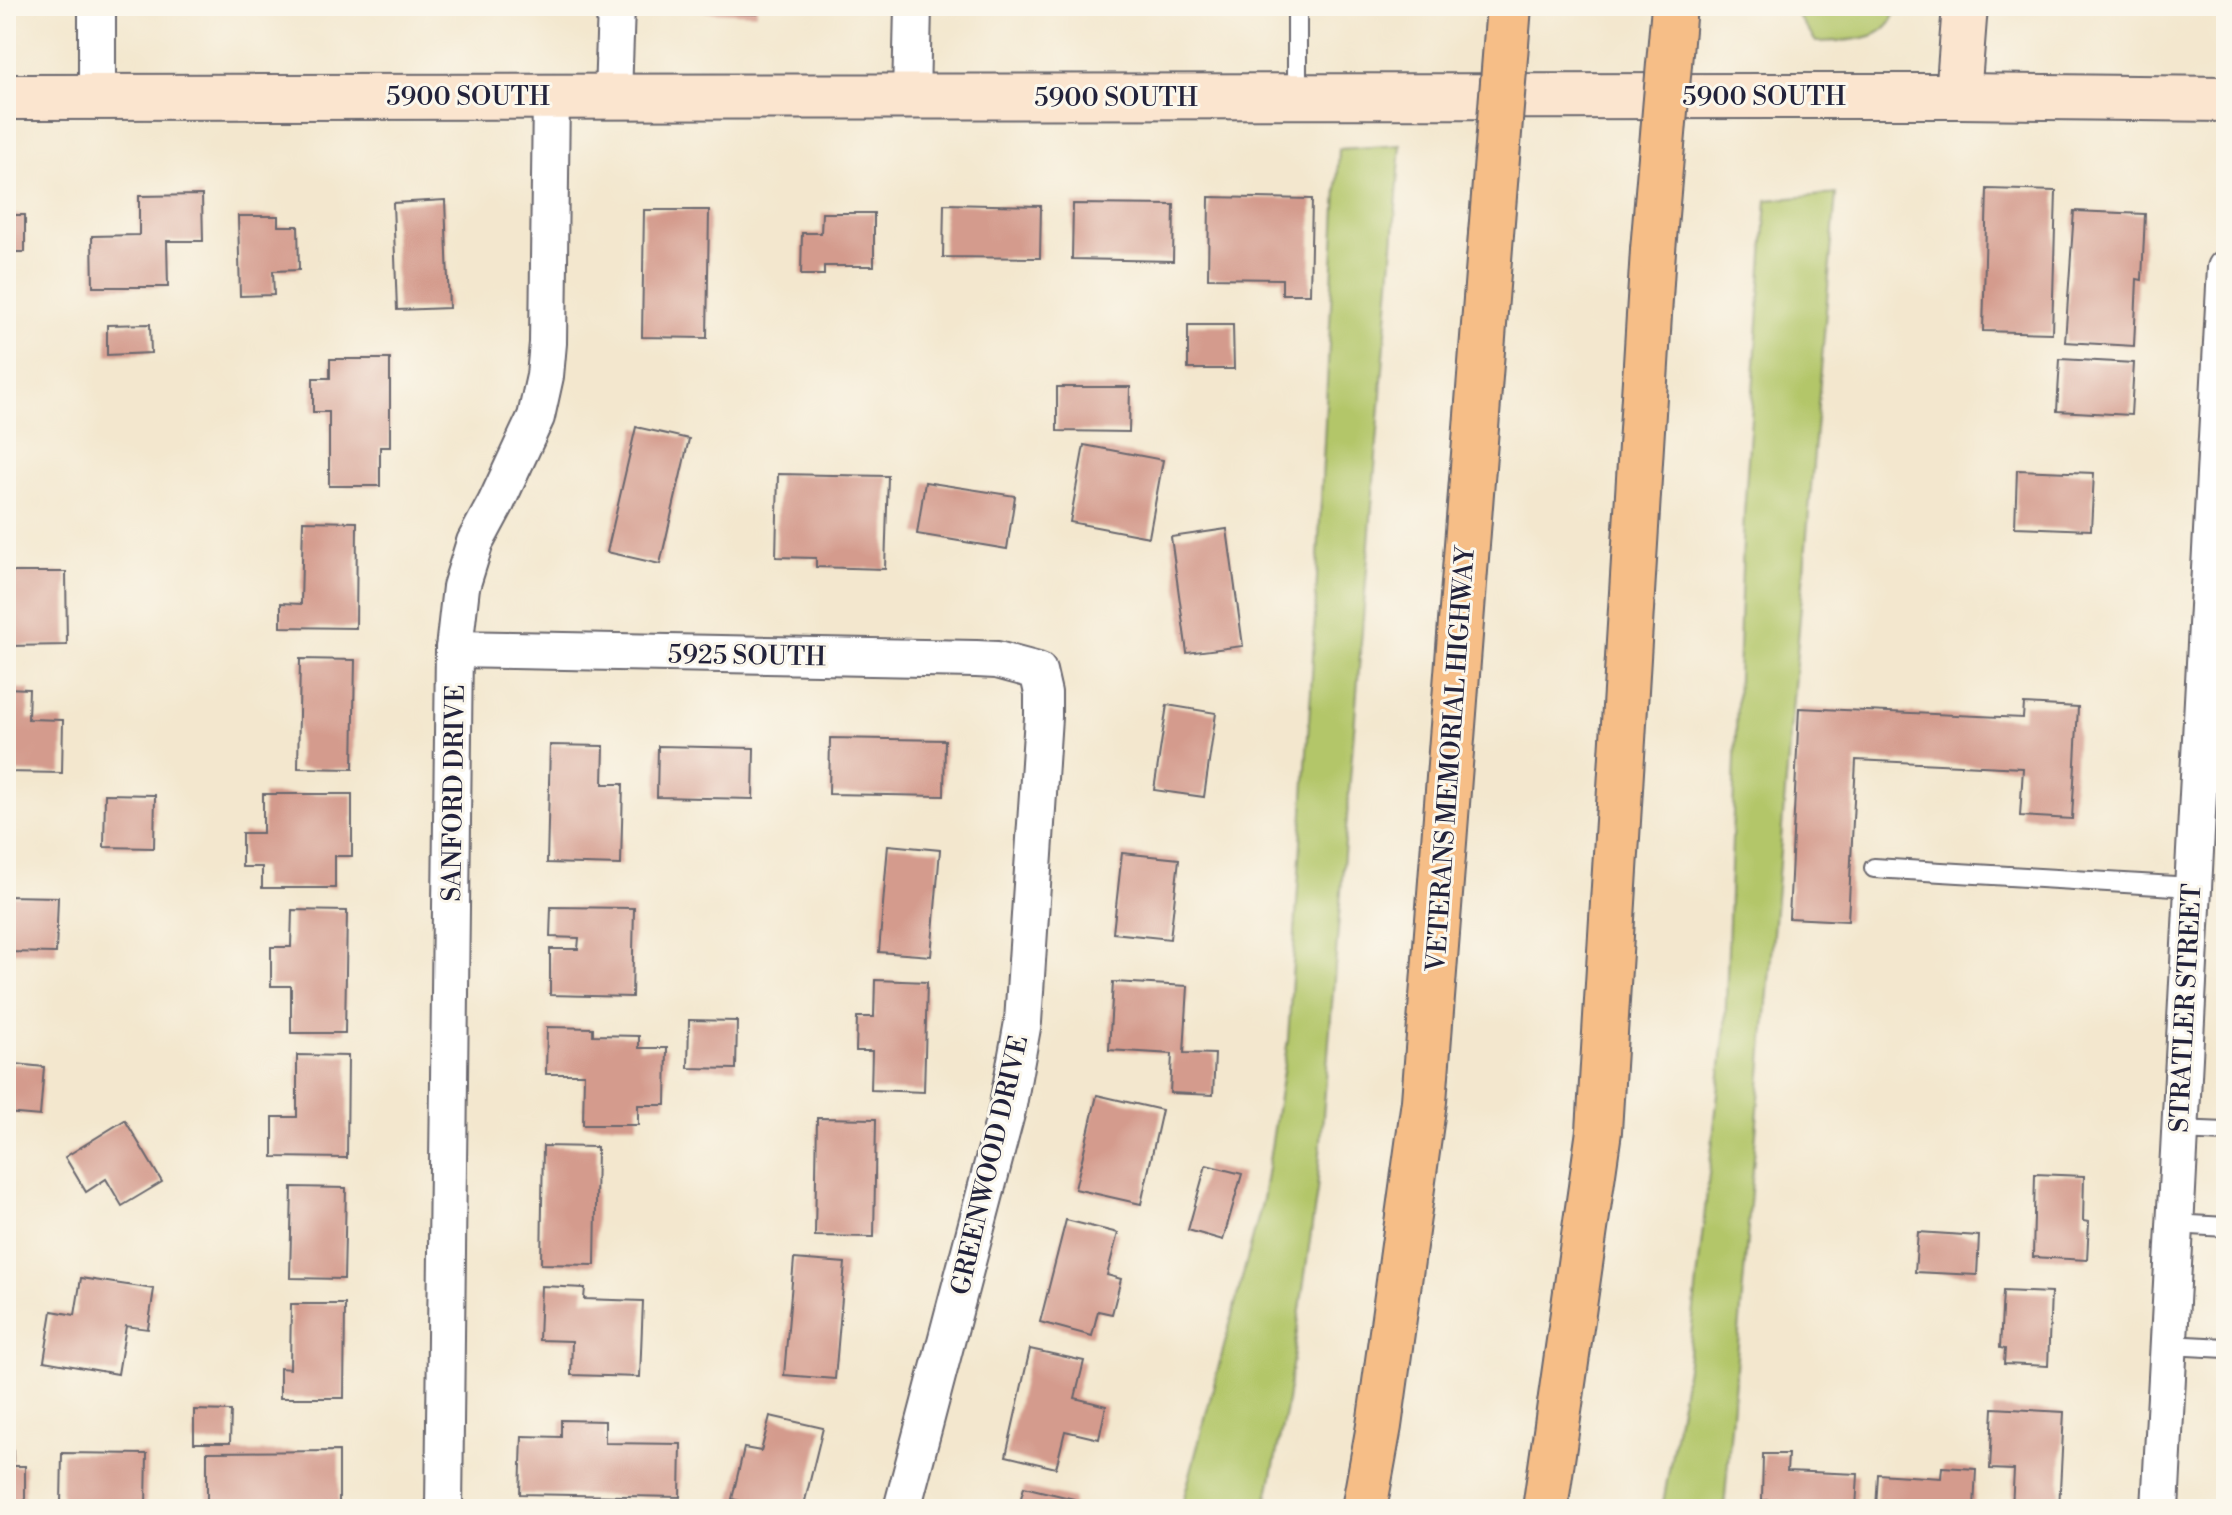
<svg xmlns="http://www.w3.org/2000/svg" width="2232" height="1515" font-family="'Libre Bodoni',serif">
<rect width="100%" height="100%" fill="#fbf7ec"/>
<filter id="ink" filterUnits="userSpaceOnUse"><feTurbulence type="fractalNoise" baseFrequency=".0125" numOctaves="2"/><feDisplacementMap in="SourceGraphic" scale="16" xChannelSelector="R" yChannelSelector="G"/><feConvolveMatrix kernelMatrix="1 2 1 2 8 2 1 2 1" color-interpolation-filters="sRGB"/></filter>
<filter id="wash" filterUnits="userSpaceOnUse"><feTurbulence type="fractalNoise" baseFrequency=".006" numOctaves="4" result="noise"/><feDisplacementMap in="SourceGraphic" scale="32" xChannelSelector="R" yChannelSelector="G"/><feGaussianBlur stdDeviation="1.8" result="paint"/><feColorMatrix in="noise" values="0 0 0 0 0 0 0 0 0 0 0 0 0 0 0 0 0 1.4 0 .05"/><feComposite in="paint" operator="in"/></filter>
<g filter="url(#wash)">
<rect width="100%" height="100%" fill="#f3e7ce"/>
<!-- green -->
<g fill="#b3c669" stroke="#6a7452" stroke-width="2">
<path d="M1791,6H1896C1891,44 1847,40 1816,42Z"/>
<path d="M1401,145L1317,1191L1286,1408L1265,1509H1181L1263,1199L1288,1039L1312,675L1339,149Z"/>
<path d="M1836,194L1724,1509H1662L1688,1362L1725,1030L1744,513L1767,200Z"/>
</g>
<g id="blocks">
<!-- building -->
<g fill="#d49b8d">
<path d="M705,6H757V14L705,12Z"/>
<path d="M1987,189L2056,191L2052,333L1983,331Z"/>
<path d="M202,195L203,241H167L168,287H93L92,236L139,235V196Z"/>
<path d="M1209,197L1312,199L1310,294H1282V279L1208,278Z"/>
<path d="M445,200L449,308L397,310L393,203Z"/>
<path d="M944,204L1041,206L1040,258L943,257Z"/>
<path d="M1073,204L1174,205L1173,261L1072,259Z"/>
<path d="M644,210H709L707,338L642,337Z"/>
<path d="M2074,211L2145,214L2142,280L2137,279L2134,346L2065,342Z"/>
<path d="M822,213H874V266H824V275H801L802,233H821Z"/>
<rect x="6" y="215" width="19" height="37"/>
<path d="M238,216H278V226H298L299,270L273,271L274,295L240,296Z"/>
<path d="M150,324L151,353L107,355V325Z"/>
<path d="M1188,325H1233L1234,369H1188Z"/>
<path d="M330,359H390V447H380V486H329V412H313V378H330Z"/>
<path d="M2060,359L2134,363L2131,415L2057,411Z"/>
<path d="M1057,387H1130L1129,432L1057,431Z"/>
<path d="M636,427L689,439L660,564L607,552Z"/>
<path d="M1084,445L1163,460L1149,537L1070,522Z"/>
<path d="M2017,470L2094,473L2091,530L2015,527Z"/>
<path d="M778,474L888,476L885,569L816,567V558L776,557Z"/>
<path d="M925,482L1015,496L1007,549L917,534Z"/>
<path d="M303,521L357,522L356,628L281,627V603L301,604Z"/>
<path d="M1227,529L1243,646L1187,653L1171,537Z"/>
<path d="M7,572H66L67,645L7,646Z"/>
<path d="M300,659L355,660L353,769L298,768Z"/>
<path d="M6,688L29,689L28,719L63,720L62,773L6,772Z"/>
<path d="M2024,704L2078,707L2072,819L2020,816L2023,768L1856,760L1848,921L1789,918L1799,708L2023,718Z"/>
<path d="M1167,705L1216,713L1204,797L1154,790Z"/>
<path d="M830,738L945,740L944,796L829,794Z"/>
<path d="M550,745L604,746L603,784H623L621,865L547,863Z"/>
<path d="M658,746L754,748L753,799L657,797Z"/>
<path d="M105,794L155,795L154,848L104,847Z"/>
<path d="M263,794H352V856H335V888H262V867H242V833H263Z"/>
<path d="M888,845L940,850L931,956L879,952Z"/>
<path d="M1122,853L1179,859L1170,939L1113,933Z"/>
<path d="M6,896L58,897L56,953L6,952Z"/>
<path d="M551,907L634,908L632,997L550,995V949H578L579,938L550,937Z"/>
<path d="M292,910L347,911L345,1033H291V986H271V947H291Z"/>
<path d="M875,980L927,982L924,1092L871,1090L872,1051H856L857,1017H874Z"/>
<path d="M1113,982L1188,986L1184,1053L1215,1054L1213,1095L1170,1093L1172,1054L1109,1050Z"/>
<path d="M689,1020L737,1021L736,1069L688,1068Z"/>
<path d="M547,1027L593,1028V1035L639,1036V1048H667L666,1105H638V1125H583L584,1074H546Z"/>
<path d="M297,1055L348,1056L347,1158L273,1157V1117H297Z"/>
<path d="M6,1063L44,1067L40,1116L6,1113Z"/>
<path d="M1097,1095L1162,1110L1141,1204L1075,1189Z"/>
<path d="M817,1118L876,1119L874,1237L815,1236Z"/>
<path d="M125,1120L162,1182L122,1206L106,1179L86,1192L65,1157Z"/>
<path d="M543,1146L597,1147L595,1265L541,1264Z"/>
<path d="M1206,1165L1242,1174L1223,1240L1188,1230Z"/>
<path d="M2035,1174L2084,1176L2083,1221L2089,1222L2087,1260L2033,1257Z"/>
<path d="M292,1187L346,1188L344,1279L290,1278Z"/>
<path d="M1066,1220L1118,1233L1107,1275L1121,1279L1112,1314L1098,1311L1092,1336L1040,1322Z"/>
<path d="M1918,1232L1979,1236L1977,1275L1915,1272Z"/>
<path d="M794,1259L845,1263L835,1379L784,1375Z"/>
<path d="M81,1278L154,1289L148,1329L126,1326L118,1374L44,1361L52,1311L75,1315Z"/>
<path d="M541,1286L585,1288L584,1299L643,1301L640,1377L571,1375L572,1341L539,1340Z"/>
<path d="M2003,1291L2051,1293L2048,1366L2004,1364L2005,1349L2000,1348Z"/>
<path d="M291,1304H345L344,1398H280V1368L290,1369Z"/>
<path d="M1030,1349L1084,1361L1075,1398L1106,1406L1099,1439L1065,1431L1056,1468L1006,1456Z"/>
<path d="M1993,1408L2064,1412L2059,1509H2012L2014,1470L1990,1469Z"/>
<path d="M194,1410L231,1411L230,1443H194Z"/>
<path d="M770,1416L823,1428L803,1509H772L732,1499L744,1448L761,1451Z"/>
<path d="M561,1420L605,1421V1443L681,1444L680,1497L520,1494L522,1436L561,1437Z"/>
<path d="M6,1435H13V1466H25V1507H6Z"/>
<path d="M339,1451V1507L207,1509V1452Z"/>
<path d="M62,1453L147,1454L146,1506L61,1504Z"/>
<path d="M1763,1454H1788L1787,1471L1858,1474L1856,1509H1782L1783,1501L1762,1500Z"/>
<path d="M1942,1467L1976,1469L1974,1508L1876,1509L1878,1474L1941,1478Z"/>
<path d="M1024,1487L1074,1499L1072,1509H1018Z"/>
</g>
</g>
</g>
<g filter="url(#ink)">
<use href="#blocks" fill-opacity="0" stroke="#6b676e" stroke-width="2"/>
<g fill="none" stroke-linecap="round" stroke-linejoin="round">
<!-- lane casing -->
<g stroke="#6b676e" stroke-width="22">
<g id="lane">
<path d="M1297,6V97"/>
<path d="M1874,868L2192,887"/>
<path d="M2178,1130L2226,1132"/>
<path d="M2174,1224L2226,1227"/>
<path d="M2168,1345L2226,1348"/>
</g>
</g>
<!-- street casing -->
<g stroke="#6b676e" stroke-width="40">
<g id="street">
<path d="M613,96L616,6"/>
<path d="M97,97V6"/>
<path d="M911,98L913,6"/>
<path d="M454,649L976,659L997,660L1038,671L1043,693V717L1023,1022L1007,1110L902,1509"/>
<path d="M444,1509L454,649L461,587L475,542L496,503L536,417L545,376L548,343L551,96"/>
<path d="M2160,1509L2226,268"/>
</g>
</g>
<!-- secondary casing -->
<g stroke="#6b676e" stroke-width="48">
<g id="secondary">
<path d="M1958,96L1965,6"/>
<path d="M6,97L1958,96L2226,99"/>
</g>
</g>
<!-- highway casing -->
<g stroke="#6b676e" stroke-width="48">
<g id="highway">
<path d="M1364,1509L1379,1426L1424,1101L1491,234"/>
<path d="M1545,1509L1599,1131L1653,250"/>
</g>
</g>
<!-- lane -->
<use href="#lane" stroke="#fff" stroke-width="18"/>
<!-- street -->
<use href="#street" stroke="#fff" stroke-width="36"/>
<!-- secondary -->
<use href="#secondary" stroke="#fbe5cf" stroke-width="44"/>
<!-- highway -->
<use href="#highway" stroke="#f6be87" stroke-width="44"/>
<!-- highway-bridge casing -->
<g stroke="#6b676e" stroke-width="48" stroke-linecap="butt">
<g id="highway-bridge">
<path d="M1491,234L1509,6"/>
<path d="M1653,250L1674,6"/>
</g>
</g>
<!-- highway-bridge -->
<use href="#highway-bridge" stroke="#f6be87" stroke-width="44"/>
</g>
</g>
<g text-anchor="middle" stroke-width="6" stroke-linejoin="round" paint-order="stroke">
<!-- street labels -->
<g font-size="26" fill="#22223b" stroke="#fbf7ec">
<text x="468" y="105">5900 SOUTH</text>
<text x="1764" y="105">5900 SOUTH</text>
<text x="1116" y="106">5900 SOUTH</text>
<text transform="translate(747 655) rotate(1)" y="9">5925 SOUTH</text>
<text transform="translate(1450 759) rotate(-86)" y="9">VETERANS MEMORIAL HIGHWAY</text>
<text transform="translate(453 793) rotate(-89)" y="9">SANFORD DRIVE</text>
<text transform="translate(2185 1008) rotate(-87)" y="9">STRATLER STREET</text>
<text transform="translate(989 1165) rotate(-77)" y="9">GREENWOOD DRIVE</text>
</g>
</g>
<!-- margin -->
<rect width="2232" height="1515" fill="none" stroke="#fbf7ec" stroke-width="32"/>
</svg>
